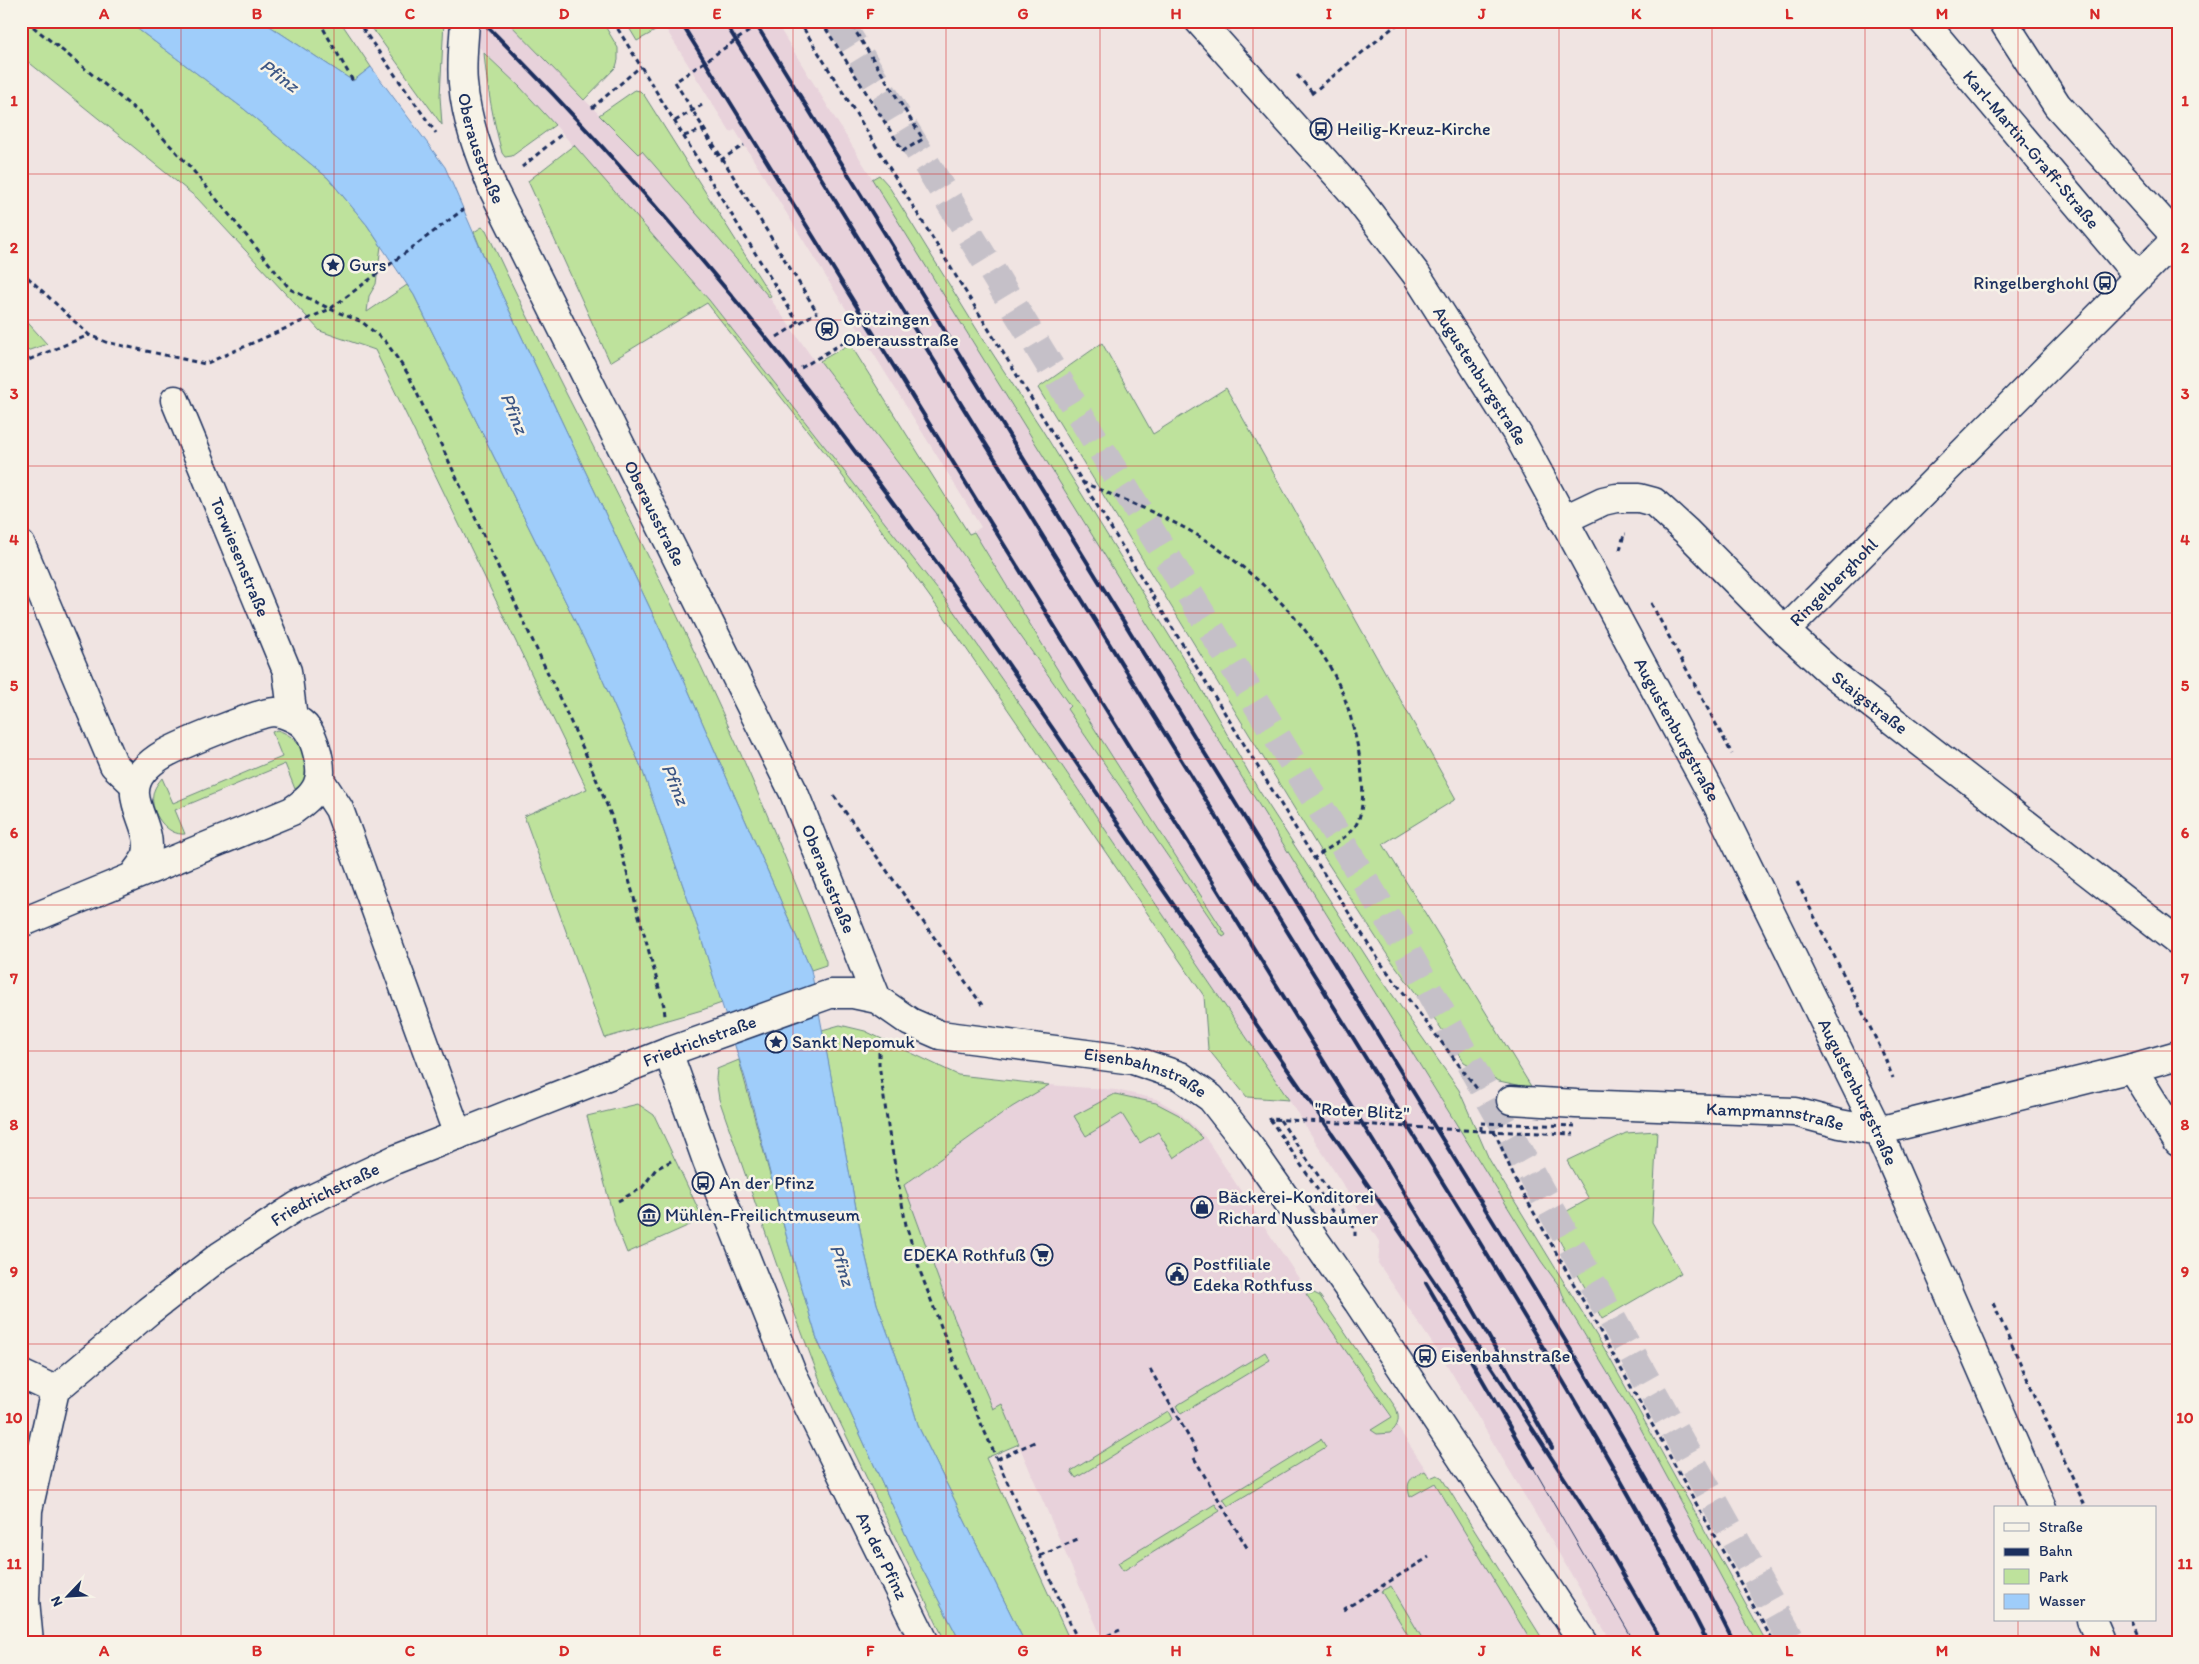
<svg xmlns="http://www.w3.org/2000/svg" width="2199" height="1664" font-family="Itim,sans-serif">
<rect width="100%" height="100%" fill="#f0e4e2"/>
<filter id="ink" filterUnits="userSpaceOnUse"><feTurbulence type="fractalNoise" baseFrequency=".02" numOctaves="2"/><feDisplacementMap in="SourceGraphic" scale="10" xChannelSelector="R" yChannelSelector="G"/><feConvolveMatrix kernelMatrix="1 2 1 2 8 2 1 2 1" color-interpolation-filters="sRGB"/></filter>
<g filter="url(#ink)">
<!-- built -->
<g fill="#e8d2db">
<path d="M452,21H507L638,154L642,151L769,297L816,363L820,361L937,514L938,519L1070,707L1068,709L1108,770L1223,936L1226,935L1073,695L974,532L981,527L735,130L730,132L661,21H775L1541,1261L1560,1287L1566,1304L1635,1418L1693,1522L1757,1643H1612L1447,1365L1378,1263L1380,1243L1289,1100L1039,732L945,599L709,300L555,125L520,87Z"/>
<path d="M1049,1085L1116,1090L1156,1099L1179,1112L1205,1137L1541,1643H1104L1003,1408L993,1409L943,1292L904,1185L1012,1107Z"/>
</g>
<!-- green -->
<g fill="#bee29c" stroke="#6c887d">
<path d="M21,21H127L244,109L328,178L367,225L381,246L376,284L369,296L367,312L407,285L414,295L590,651L642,769L700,934L722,1003L702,1010L605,1038L524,816L587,789L375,350L320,331L197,198L21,56Z"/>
<path d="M262,21H340L371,67L353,81Z"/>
<path d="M367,21H444L440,96L442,125Z"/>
<path d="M507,21H602L618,48V60L616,67L584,100Z"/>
<path d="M625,21H661L664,26L637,41Z"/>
<path d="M484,53L520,87L555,125L512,156L505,157L502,153C493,119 487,88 484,53Z"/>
<path d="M635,90L640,91L644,95L771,296L769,297L642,151L638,154L599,115Z"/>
<path d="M574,145L709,300L945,599L1039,732L1289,1100L1247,1097L1208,1049L1204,996L948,622L833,463L707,303L610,362L528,181Z"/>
<path d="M879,175L888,185L976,328L1041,428L1193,674L1258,789L1373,967L1459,1090L1489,1159L1604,1348L1767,1643H1757L1635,1418L1566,1304L1560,1287L1541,1261L872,179Z"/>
<path d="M482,227L486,230C539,344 599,455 654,568C717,696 775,827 826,961V965L811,970L682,676L484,257L474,232Z"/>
<path d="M21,315L47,344L21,353Z"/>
<path d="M1102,343L1153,434L1226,388L1456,799L1383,844L1532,1088L1499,1081L1464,1062L1432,1015L1388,956L1327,862L1038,388Z"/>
<path d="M850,344L969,534L974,532L1073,695L1226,935L1223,937L1067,709L1070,706L938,519L937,514L820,361Z"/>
<path d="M277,730C303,738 308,759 304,783L295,789L285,764L175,810L185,834C167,836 150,813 153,795C154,788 158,783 162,778L173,803L282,757L272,732Z"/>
<path d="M840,1025L865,1031L958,1075L1049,1085L1012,1107L904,1185L943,1292L993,1409L1002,1404L1019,1444L986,1458L1071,1643H1025L919,1428L902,1372L877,1304L863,1245L822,1030Z"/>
<path d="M739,1060L788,1242L817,1339L914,1553L961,1643H946L821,1383L782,1280L719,1099L716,1079L717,1069Z"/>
<path d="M1115,1094L1156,1103L1179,1115L1203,1138L1174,1158L1158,1132L1140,1143L1122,1114L1086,1136L1074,1116Z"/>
<path d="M638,1104L654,1115L703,1219L627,1253L615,1223L587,1116Z"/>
<path d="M1657,1131L1652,1222L1681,1273L1602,1319L1549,1221L1589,1199L1567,1161L1626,1133Z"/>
<path d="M1314,1293L1320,1296L1396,1408C1400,1418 1399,1426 1390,1433L1377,1434L1371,1430L1392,1417L1306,1294Z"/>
<path d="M1265,1352L1270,1360L1181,1414L1176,1406Z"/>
<path d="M1168,1411L1172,1419L1076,1478L1071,1471Z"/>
<path d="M1321,1439L1326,1447L1228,1506L1223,1499Z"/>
<path d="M1425,1471L1430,1478L1437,1475L1441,1477L1545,1643H1532L1435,1483L1410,1497C1405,1480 1411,1478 1425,1471Z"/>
<path d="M1215,1504L1220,1511L1123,1571L1118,1563Z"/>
<path d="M1391,1586L1425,1643H1413L1381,1591Z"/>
</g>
<!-- water -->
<path fill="#9fcdfa" stroke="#6a8ebc" d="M127,21H262L353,81L371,67L445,167L484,257L682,676L811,970L863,1245L877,1304L902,1372L919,1428L1025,1643H961L914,1553L817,1339L788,1242L746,1081L700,934L642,769L590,651L414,295L367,225L328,178L244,109Z"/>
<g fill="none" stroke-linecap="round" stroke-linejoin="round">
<!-- highway-tunnel -->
<path stroke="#c5c0c8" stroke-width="28" stroke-dasharray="28 14" stroke-linecap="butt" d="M839,21L1398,935L1793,1643"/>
<!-- minor casing -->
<g stroke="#1b2f5e" stroke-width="31">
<g id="minor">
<path id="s1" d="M465,21C464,41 461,63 463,83C466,120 479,154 493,189L794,793L877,999"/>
<path id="s2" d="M1199,21L1356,196L1416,274L1518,435L1716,802L1878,1131L2042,1508"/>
<path id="s3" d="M1923,21L2138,276"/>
<path d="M2003,21L2057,105L2177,238"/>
<path id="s4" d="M175,400L287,671L293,718"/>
<path id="s5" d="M1563,520L1603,501L1616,498H1639L1654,502L1686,531L1785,631L1829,671L2178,942"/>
<path d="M21,545L114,765L135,785"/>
<path id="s6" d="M1785,631L2178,237"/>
<path d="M320,780L339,809L458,1135"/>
<path d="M21,923L292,811C303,803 316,794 319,780C323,768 315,739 307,729C301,720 285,713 274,712C259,712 180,745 164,754C157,758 148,765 143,771C120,798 154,825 147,854C145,861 137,870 133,876"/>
<path id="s7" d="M668,1052L707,1161L791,1371L925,1643"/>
<path d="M2132,1068L2178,1142"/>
<path id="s8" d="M1511,1100L1576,1104L1795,1112L1840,1124L1878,1131L2132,1068L2178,1055"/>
<path d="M21,1374L55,1390"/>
<path d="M2091,1620L2101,1643"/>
<path id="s9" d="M29,1643L25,1600L28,1510L55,1390L149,1311L220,1256L297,1206L394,1160L668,1052L830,994H853L877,999L910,1022L940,1035L1133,1060L1180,1076L1211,1098L1251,1149L1358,1302L1584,1643"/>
</g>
</g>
<!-- path -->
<g stroke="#1b2f5e" stroke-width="3" stroke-dasharray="5 4" stroke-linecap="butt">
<path d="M26,21L141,114L191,168L290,289L330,309L362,322L386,342L408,374L588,759L611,815L664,1006L665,1016"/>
<path d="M319,21L353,81"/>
<path d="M357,21L436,133"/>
<path d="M613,21L798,323"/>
<path d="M799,21L1314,858L1380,962L1478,1090"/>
<path d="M1297,75L1313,93"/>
<path d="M1311,94L1401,21"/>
<path d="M592,108L641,66"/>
<path d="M675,121L702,105"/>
<path d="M684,136L702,130L721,160L744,145"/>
<path d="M522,167L563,133"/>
<path d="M21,271L89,335L106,342L205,364L330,309L464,209"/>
<path d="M777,337L817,312"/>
<path d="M21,363L89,335"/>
<path d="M801,368L861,332"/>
<path d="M1082,482C1114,496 1148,509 1179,525C1240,556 1309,620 1338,683C1348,703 1353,726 1358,748C1362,769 1368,812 1353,829C1342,841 1327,849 1314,858"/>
<path d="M1620,550L1624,534H1626"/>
<path d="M1651,603L1732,754"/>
<path d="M834,796L982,1005"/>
<path d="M1797,882L1882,1051L1893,1078"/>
<path d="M879,1043V1064L889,1133L906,1225L920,1271L959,1374L1079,1643"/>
<path d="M1280,1120L1355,1229V1236"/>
<path d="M1494,1130L1514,1177L1774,1643"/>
<path d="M1481,1131V1123"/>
<path d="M618,1201L642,1188L656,1169L671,1161"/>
<path d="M1993,1303L2086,1508"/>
<path d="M1150,1369L1199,1455"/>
<path d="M1194,1458L1249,1551"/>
<path d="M997,1459L1037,1441"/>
<path d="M1040,1556L1080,1538"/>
<path d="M1343,1610L1429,1557"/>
<path d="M2132,1620L2141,1643"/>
<path d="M1091,1643L1120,1630"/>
</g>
<!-- minor -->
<use href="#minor" stroke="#f7f3e8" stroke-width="28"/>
<!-- tram -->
<path stroke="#1b2f5e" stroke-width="1" d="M1533,1467L1635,1643"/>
<!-- rail -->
<g stroke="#1b2f5e" stroke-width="4">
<path d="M482,21C596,135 703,257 803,384C932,548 1048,722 1166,894C1307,1099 1453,1302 1586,1512C1613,1555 1637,1599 1663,1643"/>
<path d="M680,21L1386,1162L1440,1251L1552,1448"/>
<path d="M724,21L1477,1238C1557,1370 1638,1504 1708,1643"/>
<path d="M754,21L1497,1228C1580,1364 1663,1500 1734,1643"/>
<path d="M1426,1283L1533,1467"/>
</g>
<!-- path-bridge -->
<g stroke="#1b2f5e" stroke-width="3" stroke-dasharray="5 4" stroke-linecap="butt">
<path d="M764,21L675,82L817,312"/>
<path d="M821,21L903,151L923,139L849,21"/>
<path d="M1481,1123L1575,1126"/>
<path d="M1338,1220L1270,1119L1481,1131L1574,1134"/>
</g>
</g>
</g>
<!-- grid -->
<path fill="none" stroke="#d62828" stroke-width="1" stroke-opacity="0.55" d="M181,21V1643M334,21V1643M487,21V1643M640,21V1643M793,21V1643M946,21V1643M1100,21V1643M1253,21V1643M1406,21V1643M1559,21V1643M1712,21V1643M1865,21V1643M2018,21V1508M21,174H2178M21,320H2178M21,466H2178M21,613H2178M21,759H2178M21,905H2178M21,1051H2178M21,1198H2178M21,1344H2178M21,1490H2178M2018,1620V1643"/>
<!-- icons -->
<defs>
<g id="bus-ring" transform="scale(1.125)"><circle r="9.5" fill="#f7f3e8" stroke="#1b2f5e" stroke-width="1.5"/><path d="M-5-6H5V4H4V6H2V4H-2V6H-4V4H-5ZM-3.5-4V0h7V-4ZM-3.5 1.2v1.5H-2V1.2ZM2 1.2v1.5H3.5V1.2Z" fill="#1b2f5e"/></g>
<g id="sight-ring" transform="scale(1.125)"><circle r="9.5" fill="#f7f3e8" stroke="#1b2f5e" stroke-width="1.5"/><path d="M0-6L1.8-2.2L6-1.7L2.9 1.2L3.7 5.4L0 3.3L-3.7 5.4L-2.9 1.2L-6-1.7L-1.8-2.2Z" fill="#1b2f5e"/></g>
<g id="station-ring" transform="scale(1.125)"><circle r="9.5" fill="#f7f3e8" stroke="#1b2f5e" stroke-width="1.5"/><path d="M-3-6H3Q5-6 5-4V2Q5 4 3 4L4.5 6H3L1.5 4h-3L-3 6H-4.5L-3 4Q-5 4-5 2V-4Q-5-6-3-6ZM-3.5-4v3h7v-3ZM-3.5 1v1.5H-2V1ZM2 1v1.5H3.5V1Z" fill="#1b2f5e"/></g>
<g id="shop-ring" transform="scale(1.125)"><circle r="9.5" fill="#f7f3e8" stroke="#1b2f5e" stroke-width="1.5"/><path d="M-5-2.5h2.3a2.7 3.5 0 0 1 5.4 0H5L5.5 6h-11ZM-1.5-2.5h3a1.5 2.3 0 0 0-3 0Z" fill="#1b2f5e"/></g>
<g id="museum-ring" transform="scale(1.125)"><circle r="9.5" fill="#f7f3e8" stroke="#1b2f5e" stroke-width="1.5"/><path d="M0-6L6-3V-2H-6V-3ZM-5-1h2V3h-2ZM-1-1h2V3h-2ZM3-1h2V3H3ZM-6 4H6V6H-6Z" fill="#1b2f5e"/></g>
<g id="supermarket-ring" transform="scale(1.125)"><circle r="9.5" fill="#f7f3e8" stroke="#1b2f5e" stroke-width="1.5"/><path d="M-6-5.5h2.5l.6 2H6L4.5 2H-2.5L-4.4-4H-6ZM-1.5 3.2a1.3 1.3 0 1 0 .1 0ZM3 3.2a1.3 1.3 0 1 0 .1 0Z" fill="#1b2f5e"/></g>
<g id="civic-ring" transform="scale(1.125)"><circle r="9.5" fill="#f7f3e8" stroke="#1b2f5e" stroke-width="1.5"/><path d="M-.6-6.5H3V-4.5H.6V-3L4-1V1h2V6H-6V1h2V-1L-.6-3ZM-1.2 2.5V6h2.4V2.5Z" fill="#1b2f5e"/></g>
</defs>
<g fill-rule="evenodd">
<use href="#bus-ring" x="1321" y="129"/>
<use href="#sight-ring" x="333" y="265"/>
<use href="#bus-ring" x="2105" y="283"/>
<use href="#station-ring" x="827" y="329"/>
<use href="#sight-ring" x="776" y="1042"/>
<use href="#bus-ring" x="703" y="1183"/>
<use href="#shop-ring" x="1202" y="1207"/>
<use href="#museum-ring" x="649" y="1215"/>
<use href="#supermarket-ring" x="1042" y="1255"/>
<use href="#civic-ring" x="1177" y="1274"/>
<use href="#bus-ring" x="1425" y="1356"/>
</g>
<g text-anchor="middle" stroke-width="5" stroke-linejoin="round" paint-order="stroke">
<!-- poi labels -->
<g font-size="18" fill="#1b2f5e" stroke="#f7f3e8" text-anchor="start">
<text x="1337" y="135">Heilig-Kreuz-Kirche</text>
<text x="349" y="271">Gurs</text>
<text x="2089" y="289" text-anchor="end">Ringelberghohl</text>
<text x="843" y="325">Grötzingen<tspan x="843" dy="21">Oberausstraße</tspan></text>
<text x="792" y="1048">Sankt Nepomuk</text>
<text x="719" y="1189">An der Pfinz</text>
<text x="1218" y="1203">Bäckerei-Konditorei<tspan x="1218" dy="21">Richard Nussbaumer</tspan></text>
<text x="665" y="1221">Mühlen-Freilichtmuseum</text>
<text x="1026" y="1261" text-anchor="end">EDEKA Rothfuß</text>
<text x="1193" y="1270">Postfiliale<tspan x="1193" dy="21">Edeka Rothfuss</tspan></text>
<text x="1441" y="1362">Eisenbahnstraße</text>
</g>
<!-- street labels -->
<g font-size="18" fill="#1b2f5e" stroke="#f7f3e8">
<text dy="6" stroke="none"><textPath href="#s1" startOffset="130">Oberausstraße</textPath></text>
<text dy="6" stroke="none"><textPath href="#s3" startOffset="168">Karl-Martin-Graff-Straße</textPath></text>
<text dy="6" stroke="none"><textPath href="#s2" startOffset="454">Augustenburgstraße</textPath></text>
<text dy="6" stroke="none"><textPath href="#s1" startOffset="535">Oberausstraße</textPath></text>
<text dy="6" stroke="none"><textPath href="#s4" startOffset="170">Torwiesenstraße</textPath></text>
<text dy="6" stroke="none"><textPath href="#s6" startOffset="69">Ringelberghohl</textPath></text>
<text dy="6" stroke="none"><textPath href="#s5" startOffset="391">Staigstraße</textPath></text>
<text dy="6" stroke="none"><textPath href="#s2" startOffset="859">Augustenburgstraße</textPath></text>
<text dy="6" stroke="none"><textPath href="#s1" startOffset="940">Oberausstraße</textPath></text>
<text dy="6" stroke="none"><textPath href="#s9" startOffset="996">Friedrichstraße</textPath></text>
<text dy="6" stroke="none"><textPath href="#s9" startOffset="1465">Eisenbahnstraße</textPath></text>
<text dy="6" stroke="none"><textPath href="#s2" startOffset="1264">Augustenburgstraße</textPath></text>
<text transform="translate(1362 1111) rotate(3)" y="6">"Roter Blitz"</text>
<text dy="6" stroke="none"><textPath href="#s8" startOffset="265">Kampmannstraße</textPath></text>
<text dy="6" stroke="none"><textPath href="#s9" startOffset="591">Friedrichstraße</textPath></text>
<text dy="6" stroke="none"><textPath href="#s7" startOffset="548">An der Pfinz</textPath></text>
</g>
<!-- water labels -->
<g font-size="19" font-style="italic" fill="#3c5685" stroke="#f7f3e8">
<text transform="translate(280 75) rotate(36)" y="7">Pfinz</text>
<text transform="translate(515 413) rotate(67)" y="7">Pfinz</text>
<text transform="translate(676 784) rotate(67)" y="7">Pfinz</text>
<text transform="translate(843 1265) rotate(72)" y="7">Pfinz</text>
</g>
</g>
<!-- margin -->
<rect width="2199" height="1664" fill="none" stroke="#f7f3e8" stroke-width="55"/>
<!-- legend -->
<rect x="1994" y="1506" width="162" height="115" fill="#f7f3e8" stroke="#9fa5b1"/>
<rect x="2004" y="1523" width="25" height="8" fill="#f7f3e8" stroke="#9fa5b1"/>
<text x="2039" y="1532" font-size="15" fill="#1b2f5e">Straße</text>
<rect x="2004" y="1548" width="25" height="8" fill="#1b2f5e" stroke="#9fa5b1"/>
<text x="2039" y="1556" font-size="15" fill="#1b2f5e">Bahn</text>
<rect x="2004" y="1569" width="25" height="15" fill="#bee29c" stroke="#9fa5b1"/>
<text x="2039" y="1582" font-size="15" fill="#1b2f5e">Park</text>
<rect x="2004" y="1594" width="25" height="15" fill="#9fcdfa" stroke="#9fa5b1"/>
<text x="2039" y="1606" font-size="15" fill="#1b2f5e">Wasser</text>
<!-- north arrow -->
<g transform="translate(68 1596) rotate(245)" stroke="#f7f3e8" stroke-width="4" paint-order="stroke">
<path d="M0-4L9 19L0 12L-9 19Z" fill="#1b2f5e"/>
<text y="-8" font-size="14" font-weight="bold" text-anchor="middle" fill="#1b2f5e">N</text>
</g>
<rect x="28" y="28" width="2144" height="1608" fill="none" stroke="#d62828" stroke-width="2"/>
<g font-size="16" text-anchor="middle" font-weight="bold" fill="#d62828">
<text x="104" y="19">A</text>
<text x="257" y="19">B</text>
<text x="410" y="19">C</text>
<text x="564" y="19">D</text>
<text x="717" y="19">E</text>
<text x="870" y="19">F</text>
<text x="1023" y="19">G</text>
<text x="1176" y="19">H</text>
<text x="1329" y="19">I</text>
<text x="1482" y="19">J</text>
<text x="1636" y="19">K</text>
<text x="1789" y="19">L</text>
<text x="1942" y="19">M</text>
<text x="2095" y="19">N</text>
<text x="14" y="106">1</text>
<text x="2185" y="106">1</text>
<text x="14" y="253">2</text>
<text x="2185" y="253">2</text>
<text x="14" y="399">3</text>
<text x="2185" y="399">3</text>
<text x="14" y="545">4</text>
<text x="2185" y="545">4</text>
<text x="14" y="691">5</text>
<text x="2185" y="691">5</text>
<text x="14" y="838">6</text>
<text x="2185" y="838">6</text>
<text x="14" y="984">7</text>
<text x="2185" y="984">7</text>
<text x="14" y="1130">8</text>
<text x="2185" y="1130">8</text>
<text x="14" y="1277">9</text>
<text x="2185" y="1277">9</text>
<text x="14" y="1423">10</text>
<text x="2185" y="1423">10</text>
<text x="14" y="1569">11</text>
<text x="2185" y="1569">11</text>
<text x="104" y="1656">A</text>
<text x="257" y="1656">B</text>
<text x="410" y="1656">C</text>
<text x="564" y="1656">D</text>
<text x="717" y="1656">E</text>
<text x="870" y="1656">F</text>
<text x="1023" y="1656">G</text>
<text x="1176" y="1656">H</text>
<text x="1329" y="1656">I</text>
<text x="1482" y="1656">J</text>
<text x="1636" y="1656">K</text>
<text x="1789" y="1656">L</text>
<text x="1942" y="1656">M</text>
<text x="2095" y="1656">N</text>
</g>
</svg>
